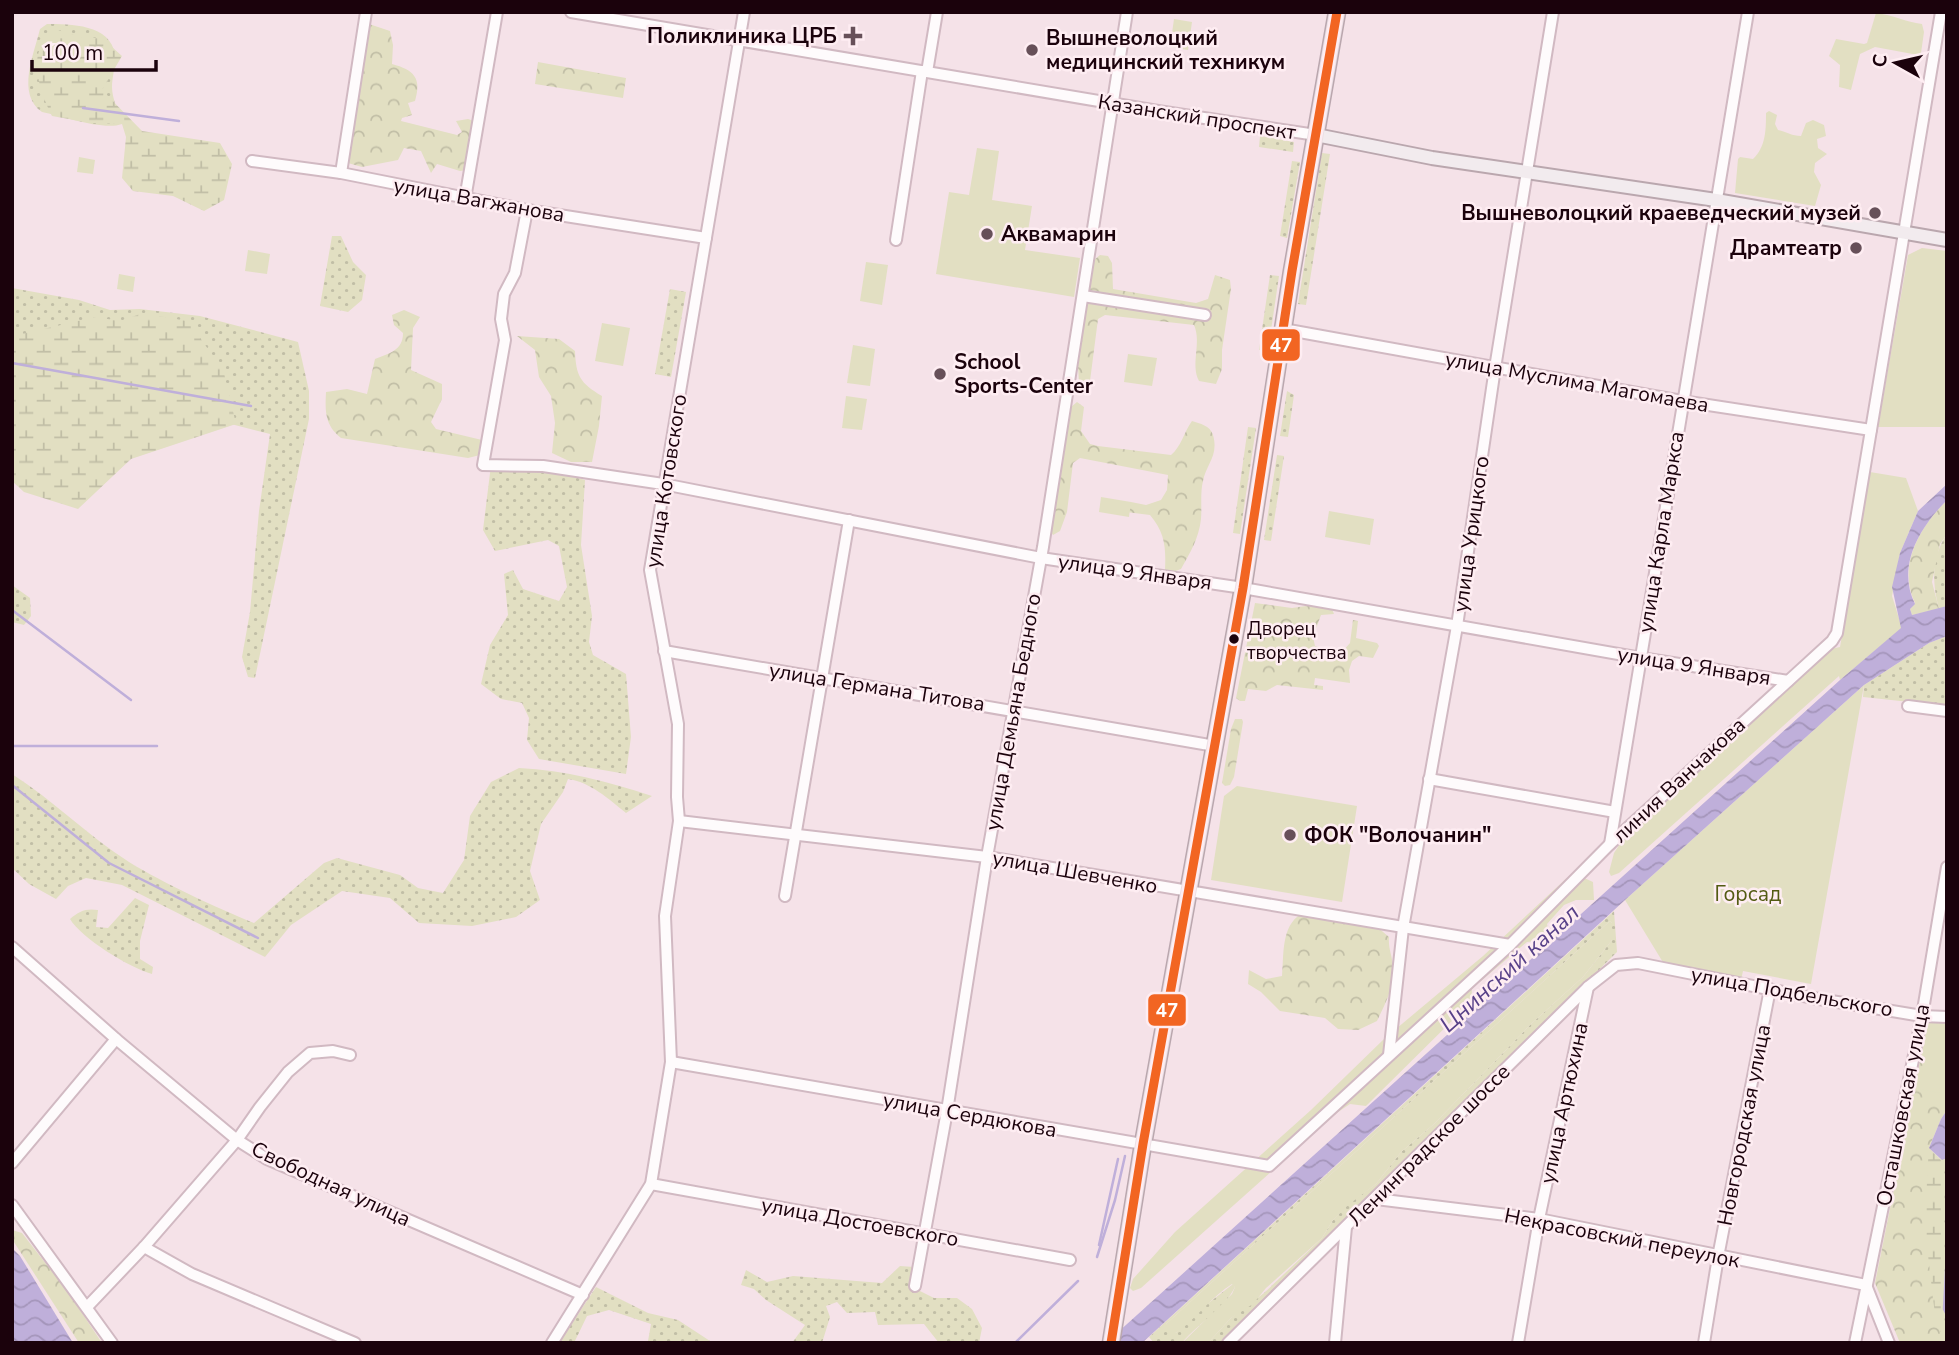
<svg xmlns="http://www.w3.org/2000/svg" width="1959" height="1355" font-family="'Nunito Sans',sans-serif">
<defs>
<pattern id="grass-dots" width="8" height="8" patternUnits="userSpaceOnUse" patternTransform="scale(1.75)"><rect width="8" height="8" fill="#e2dfc2"/><path d="M2 2h.1M6 6h.1" fill="none" stroke="#c1bea6" stroke-width="1.8" stroke-linecap="round"/></pattern>
<pattern id="forest-crowns" width="20" height="18" patternUnits="userSpaceOnUse" patternTransform="scale(1.75)"><rect width="20" height="18" fill="#e2dfc2"/><path d="M2 6a3 3 0 1 1 6 0M12 15a3 3 0 1 1 6 0" fill="none" stroke="#c1bea6"/></pattern>
<pattern id="wetland-marsh" width="20" height="14" patternUnits="userSpaceOnUse" patternTransform="scale(1.75)"><rect width="20" height="14" fill="#e2dfc2"/><path d="M1 5h8M5 5V1M11 12h8M15 12V8" fill="none" stroke="#c1bea6"/></pattern>
<pattern id="water-waves" width="16" height="10" patternUnits="userSpaceOnUse" patternTransform="scale(1.75)"><rect width="16" height="10" fill="#bfafda"/><path d="M0 5q4-4 8 0t8 0" fill="none" stroke="#a495ba"/></pattern>
</defs>
<rect width="100%" height="100%" fill="#f5e2e8"/>
<!-- grass -->
<g fill="url(#grass-dots)">
<path d="M47,24C70,24 111,24 115,55C116,65 112,77 112,87C112,99 119,113 122,124C104,131 62,116 42,112C16,94 34,54 40,29Z"/>
<path d="M1260,136L1294,142L1293,152L1259,147Z"/>
<path d="M1322,153L1330,154L1306,305L1298,304Z"/>
<path d="M1292,161L1300,162L1287,238L1280,236Z"/>
<path d="M332,236H341L353,262L366,275L362,300L348,312L320,306Z"/>
<path d="M1270,275L1279,276L1268,351L1259,350Z"/>
<path d="M12,288L79,300L110,310L140,309L200,316L298,342L309,391V419L255,678L248,677L242,657L250,612L259,511L270,434L204,417L12,456Z"/>
<path d="M670,289L686,292L671,377L655,374Z"/>
<path d="M1287,391L1294,395L1288,437L1280,436Z"/>
<path d="M1248,427L1256,428L1240,534L1233,533Z"/>
<path d="M1277,455L1284,456L1271,541L1264,540Z"/>
<path d="M491,465L564,474L585,480L581,545L592,616L589,642L593,655L626,674L631,737L626,774L539,759L527,740L529,718L522,703L501,699L481,684L490,645L508,615L504,574L513,570L523,589L559,601L567,587L559,546L548,540L495,551L483,530Z"/>
<path d="M1947,534V606L1939,609C1932,583 1931,557 1947,534Z"/>
<path d="M12,585L30,598L31,616L24,625L12,622Z"/>
<path d="M1947,636V706L1863,697L1864,685L1929,643Z"/>
<path d="M519,768C565,770 609,782 652,796L626,813C609,799 590,782 568,779L563,792L541,824L530,871L540,900L516,917L472,926L419,923L390,898L342,891L291,925L265,957L122,885L86,878L68,886L56,899L29,884L12,868V774C53,800 88,836 129,862C165,884 215,907 254,923L324,863L337,858L400,875L418,888L443,893L464,860L470,816L491,782Z"/>
<path d="M135,898L149,905L140,941V959L153,967L152,974C130,968 81,938 70,919C79,911 86,908 98,910L96,927L108,928Z"/>
<path d="M1614,911L1617,952L1222,1343H1208L1231,1318L1264,1293L1322,1238L1333,1220L1348,1204L1376,1184L1401,1152L1434,1124L1531,1024L1583,977L1612,940V923L1610,921L1166,1324L1176,1333L1206,1305L1233,1284L1235,1287C1223,1311 1198,1323 1182,1343H1154L1149,1337Z"/>
<path d="M900,1266L914,1267L912,1287L934,1298H957L972,1309L982,1328L979,1343H939L924,1324L878,1325L875,1312L847,1313L837,1302L826,1306L830,1317L822,1343H792L805,1325L766,1300L754,1289L741,1285L746,1270L767,1282L793,1276L882,1283Z"/>
<path d="M596,1287L648,1313L678,1320L710,1341L758,1343H650L648,1341L651,1324L609,1310L587,1316L574,1343H559Z"/>
</g>
<!-- forest -->
<g fill="url(#forest-crowns)">
<path d="M369,24L390,31L393,45L392,64C414,70 422,78 415,101L408,103L412,115L402,118L401,121L457,135L462,132L456,121L468,119L477,122L468,170L460,171L437,164L431,173L421,151L404,148L398,160L362,167L348,163L350,129L357,108L355,99Z"/>
<path d="M538,62L626,78L623,98L535,84Z"/>
<path d="M1100,255L1108,256L1112,263L1113,289L1196,303L1208,299L1215,275L1230,280L1231,289L1222,350V369L1216,384L1199,381C1190,364 1202,343 1194,325L1105,315L1098,319L1090,381L1085,388L1079,383L1078,366L1089,284L1094,260Z"/>
<path d="M404,310L420,317L413,328L411,370L442,384V399L431,422L436,429L482,440L480,455L468,458L341,438C325,425 325,412 326,392L347,389L367,394L375,359C389,353 403,351 403,333L394,325L392,315Z"/>
<path d="M517,336L559,339L575,351C576,376 580,383 602,396L599,426L592,462H571L552,453L555,423L551,396L539,377L535,350Z"/>
<path d="M1077,402L1084,407L1081,431L1090,444L1098,446L1171,455C1181,447 1184,432 1192,421C1200,424 1210,425 1213,435C1219,456 1206,464 1203,481C1200,493 1202,507 1201,519C1199,538 1190,553 1181,569L1173,572L1165,570C1166,547 1165,533 1150,515L1126,512L1120,507L1131,502L1146,505L1161,500L1167,490L1168,475L1080,458L1073,463L1067,512L1060,531L1053,535L1049,528L1071,407Z"/>
<path d="M1947,500V534L1940,544L1932,582L1939,609L1912,615L1910,609L1915,603C1897,565 1920,527 1947,500Z"/>
<path d="M1255,603L1292,608L1313,605L1332,609L1334,614L1321,615L1313,637L1315,646L1342,652L1350,643L1353,620L1358,621L1356,638L1377,643L1379,646L1373,658L1359,656L1352,661L1349,670L1350,683L1315,678L1314,685L1323,686V690L1277,685L1266,691L1248,689L1245,701H1240L1236,698Z"/>
<path d="M1235,719H1242L1243,722L1234,777L1230,785L1225,786L1222,783L1231,729Z"/>
<path d="M1301,914L1376,926L1389,937C1388,948 1392,955 1393,966C1395,986 1385,1004 1377,1021L1358,1030L1338,1029L1325,1018L1280,1011L1261,992L1248,984L1249,970L1266,979L1282,976C1284,955 1281,926 1301,914Z"/>
<path d="M1928,1021L1947,1023V1110L1941,1119L1929,1148L1941,1160L1947,1158V1343H1900L1875,1283Z"/>
<path d="M12,1230L22,1233L68,1292L102,1343H79L12,1239Z"/>
</g>
<!-- wetland -->
<g fill="url(#wetland-marsh)">
<path d="M58,30L80,37L102,38L122,56L102,90L142,131L220,143L232,164L224,200L204,211L173,196L133,191L122,178L126,137L122,124L91,123L52,116C42,96 28,60 45,40C48,37 54,33 58,30Z"/>
<path d="M143,313L187,321L223,369L236,424L131,459L78,509L24,492L12,481V334L18,335L95,317L120,321Z"/>
<path d="M1929,1148L1941,1160L1947,1158V1343L1936,1323L1924,1221Z"/>
</g>
<!-- park -->
<g fill="#e2dfc2">
<path d="M1876,13C1893,15 1906,22 1922,24L1924,32L1921,53L1918,55L1875,47L1860,54L1851,90L1839,87L1840,65L1829,56L1836,39L1864,44L1867,43Z"/>
<path d="M1174,19L1192,22L1188,50L1170,47Z"/>
<path d="M1769,111L1777,115L1775,124L1778,130C1787,132 1792,136 1801,136L1806,123L1813,120L1824,125L1826,136L1817,139L1818,148L1827,154L1815,163L1814,172L1821,185L1815,206L1735,193L1738,159L1740,157L1753,159C1766,147 1766,129 1766,113Z"/>
<path d="M977,148L999,151L992,200L1032,206L1025,250L1080,258L1074,297L936,274L949,192L969,195Z"/>
<path d="M79,157L95,160L93,174L77,172Z"/>
<path d="M1922,248L1947,251V427H1878L1908,255Z"/>
<path d="M248,250L270,254L267,274L245,271Z"/>
<path d="M866,262L888,265L882,305L860,301Z"/>
<path d="M119,274L135,277L133,292L117,289Z"/>
<path d="M602,323L630,328L623,366L595,361Z"/>
<path d="M853,345L875,349L870,386L847,383Z"/>
<path d="M1128,354L1157,358L1152,386L1124,382Z"/>
<path d="M846,396L867,399L862,430L842,428Z"/>
<path d="M1870,472L1906,478L1918,511L1900,553L1892,596L1902,628L1840,680L1839,676L1619,873L1611,876L1609,872L1614,853L1623,839L1831,649L1840,647Z"/>
<path d="M1101,497L1131,502L1129,517L1099,512Z"/>
<path d="M1329,511L1374,519L1370,545L1325,537Z"/>
<path d="M1864,685L1811,984L1743,971L1741,980L1664,964L1625,900Z"/>
<path d="M1237,786L1357,806L1342,902L1211,880L1224,796Z"/>
<path d="M1570,875L1582,877L1593,882L1594,900H1576L1564,905L1547,924L1549,933L1544,940L1527,942L1475,986L1472,989L1471,1002L1366,1106L1350,1104L1338,1112L1141,1288L1133,1291L1130,1288L1133,1279L1175,1232L1311,1110L1384,1039L1483,956Z"/>
<path d="M1610,921L1612,923V940L1583,977L1531,1024L1434,1124L1401,1152L1376,1184L1348,1205L1333,1220L1322,1238L1266,1288L1253,1304L1231,1318L1208,1343H1182L1232,1294L1235,1287L1232,1284C1211,1297 1196,1319 1176,1333L1168,1331L1166,1324Z"/>
<path d="M1929,1033L1947,1036V1052L1939,1093L1919,1089Z"/>
</g>
<!-- water -->
<g fill="url(#water-waves)">
<path d="M1947,484V500C1920,527 1896,566 1915,604L1910,609L1912,615L1947,606V636L1929,643L1864,685L1625,900L1142,1343H1106L1840,680L1901,628L1892,587L1900,553L1918,511Z"/>
<path d="M1947,1110V1158L1942,1160L1929,1148L1941,1119Z"/>
<path d="M12,1248L20,1256L73,1343H12Z"/>
</g>
<g fill="none" stroke-linecap="round" stroke-linejoin="round">
<!-- stream -->
<g stroke="#bfafda" stroke-width="2.5">
<path d="M83,108L179,121"/>
<path d="M12,363L251,406"/>
<path d="M12,610L131,700"/>
<path d="M12,746H157"/>
<path d="M12,785L109,863L258,938"/>
<path d="M1099,1245L1118,1159"/>
<path d="M1947,1254L1944,1309L1947,1315"/>
<path d="M1097,1257L1115,1200L1125,1156"/>
<path d="M1015,1343L1078,1281"/>
</g>
<!-- minor casing -->
<g stroke="#d1b9c2" stroke-width="14">
<g id="minor">
<path d="M571,12L1158,111L1316,135"/>
<path d="M927,72L937,12"/>
<path d="M252,161L341,173L527,210L706,238"/>
<path d="M341,173L366,12"/>
<path d="M465,199L497,12"/>
<path d="M527,210L515,273L504,294L501,319L505,340L483,465L543,466L663,484L1041,558L1243,588L1641,658L1788,681"/>
<path d="M896,240L922,71"/>
<path d="M1083,296L1205,315"/>
<path d="M1283,329L1682,401L1871,430"/>
<path d="M664,651L1215,746"/>
<path d="M1908,706L1947,711"/>
<path d="M1429,779L1615,812"/>
<path d="M679,821L987,857L1510,945"/>
<path d="M1610,844L1748,12"/>
<path d="M785,896L849,520"/>
<path d="M12,947L116,1039L237,1140L267,1159L583,1295"/>
<path d="M1389,1055L1403,928L1457,626L1495,368L1553,12"/>
<path d="M671,1062L1269,1166L1510,945L1610,844L1832,641L1837,633L1941,12"/>
<path d="M12,1163L116,1039"/>
<path d="M651,1184L1070,1260"/>
<path d="M1376,1199L1539,1219L1866,1285L1889,1343"/>
<path d="M12,1205L112,1343"/>
<path d="M144,1247L192,1274L355,1343"/>
<path d="M915,1286L947,1111L987,857L1043,547L1127,12"/>
<path d="M87,1307L144,1247L237,1140L260,1107L288,1072L310,1053L333,1051L350,1055"/>
<path d="M552,1343L651,1184L671,1062L665,916L679,821L677,797L678,724L650,570L744,12"/>
<path d="M1228,1343L1588,987L1616,965L1638,963L1813,998L1922,1016L1947,1017"/>
<path d="M1335,1343L1346,1227"/>
<path d="M1518,1343L1539,1219L1588,987"/>
<path d="M1704,1343L1718,1257L1770,989"/>
<path d="M1855,1343L1922,1016L1947,867"/>
</g>
</g>
<!-- major casing -->
<g stroke="#baa7ae" stroke-width="16">
<path id="major" d="M1316,135L1432,158L1716,200L1947,240"/>
</g>
<!-- highway casing -->
<g stroke="#baa7ae" stroke-width="19">
<path id="highway" d="M1111,1343L1143,1144L1243,588L1292,271L1337,12"/>
</g>
<!-- minor -->
<use href="#minor" stroke="#fefbfc" stroke-width="10"/>
<!-- major -->
<use href="#major" stroke="#f2ebee" stroke-width="12"/>
<!-- highway -->
<use href="#highway" stroke="#ece0e5" stroke-width="16"/>
<!-- bus-1 casing -->
<g stroke="#feedf2" stroke-width="14">
<path id="bus-1" d="M1111,1343L1143,1144L1243,588L1292,271L1337,12"/>
</g>
<!-- bus-1 -->
<use href="#bus-1" stroke="#f26522" stroke-width="9"/>
</g>
<!-- markers -->
<g fill="#675059" stroke="#feedf2" stroke-width="2.5">
<path d="M849.5 25.5h7v7h7v7h-7v7h-7v-7h-7v-7h7z"/>
<circle cx="1032" cy="50" r="7"/>
<circle cx="1875" cy="213" r="7"/>
<circle cx="987" cy="234" r="7"/>
<circle cx="1856" cy="248" r="7"/>
<circle cx="940" cy="374" r="7"/>
<circle cx="1290" cy="835" r="7"/>
</g>
<circle fill="#1b020c" stroke="#feedf2" stroke-width="2.5" cx="1234" cy="639" r="6"/>
<g text-anchor="middle" stroke-width="5" stroke-linejoin="round" paint-order="stroke">
<!-- bus labels -->
<g font-size="19" fill="#1b020c" stroke="#feedf2" text-anchor="start">
<text x="1247" y="635">Дворец<tspan x="1247" dy="24">творчества</tspan></text>
</g>
<!-- poi labels -->
<g font-size="21" font-weight="bold" fill="#1b020c" stroke="#feedf2" text-anchor="start">
<text x="837" y="43" text-anchor="end">Поликлиника ЦРБ</text>
<text x="1046" y="45">Вышневолоцкий<tspan x="1046" dy="24">медицинский техникум</tspan></text>
<text x="1861" y="220" text-anchor="end">Вышневолоцкий краеведческий музей</text>
<text x="1001" y="241">Аквамарин</text>
<text x="1842" y="255" text-anchor="end">Драмтеатр</text>
<text x="954" y="369">School<tspan x="954" dy="24">Sports-Center</tspan></text>
<text x="1304" y="842">ФОК "Волочанин"</text>
</g>
<!-- street labels -->
<g font-size="21" fill="#1b020c" stroke="#feedf2">
<text transform="translate(1197 117) rotate(9)" y="7">Казанский проспект</text>
<text transform="translate(479 200) rotate(10)" y="7">улица Вагжанова</text>
<text transform="translate(1577 382) rotate(10)" y="7">улица Муслима Магомаева</text>
<text transform="translate(666 481) rotate(-81)" y="7">улица Котовского</text>
<text transform="translate(1661 532) rotate(-81)" y="7">улица Карла Маркса</text>
<text transform="translate(1471 534) rotate(-82)" y="7">улица Урицкого</text>
<text transform="translate(1135 572) rotate(8)" y="7">улица 9 Января</text>
<text transform="translate(1694 666) rotate(9)" y="7">улица 9 Января</text>
<text transform="translate(877 687) rotate(9)" y="7">улица Германа Титова</text>
<text transform="translate(1013 712) rotate(-80)" y="7">улица Демьяна Бедного</text>
<text transform="translate(1679 780) rotate(-43)" y="7">линия Ванчакова</text>
<text transform="translate(1075 872) rotate(10)" y="7">улица Шевченко</text>
<text transform="translate(1792 992) rotate(10)" y="7">улица Подбельского</text>
<text transform="translate(1564 1103) rotate(-78)" y="7">улица Артюхина</text>
<text transform="translate(1903 1105) rotate(-79)" y="7">Осташковская улица</text>
<text transform="translate(970 1115) rotate(10)" y="7">улица Сердюкова</text>
<text transform="translate(1744 1125) rotate(-79)" y="7">Новгородская улица</text>
<text transform="translate(1429 1145) rotate(-45)" y="7">Ленинградское шоссе</text>
<text transform="translate(331 1184) rotate(25)" y="7">Свободная улица</text>
<text transform="translate(860 1222) rotate(10)" y="7">улица Достоевского</text>
<text transform="translate(1622 1238) rotate(11)" y="7">Некрасовский переулок</text>
</g>
<!-- park labels -->
<g font-size="21" fill="#535b12" stroke="#feedf2">
<text x="1748" y="901">Горсад</text>
</g>
<!-- water labels -->
<g font-size="23" font-style="italic" fill="#574088" stroke="#feedf2">
<text transform="translate(1509 968) rotate(-42)" y="8">Цнинский канал</text>
</g>
</g>
<g stroke="#feedf2" stroke-width="2.5">
<rect x="1261" y="328" width="40" height="34" rx="7" fill="#f26522"/>
<rect x="1147" y="993" width="40" height="34" rx="7" fill="#f26522"/>
</g>
<g font-size="19" text-anchor="middle" font-weight="bold" fill="#fff">
<text x="1281" y="352">47</text>
<text x="1167" y="1017">47</text>
</g>
<!-- border -->
<rect width="1959" height="1355" fill="none" stroke="#1b020c" stroke-width="28"/>
<!-- north arrow -->
<g transform="translate(1896 63) rotate(278)" stroke="#feedf2" stroke-width="5" paint-order="stroke">
<path d="M0-5L12 26L0 18L-12 26Z" fill="#1b020c"/>
<text y="-10" font-size="19" font-weight="bold" text-anchor="middle" fill="#1b020c">С</text>
</g>
<!-- scale -->
<path d="M32 60v10h124v-10" fill="none" stroke="#1b020c" stroke-width="3.5"/>
<text x="42" y="60" font-size="21" fill="#1b020c" stroke="#feedf2" stroke-width="5" paint-order="stroke">100 m</text>
</svg>
